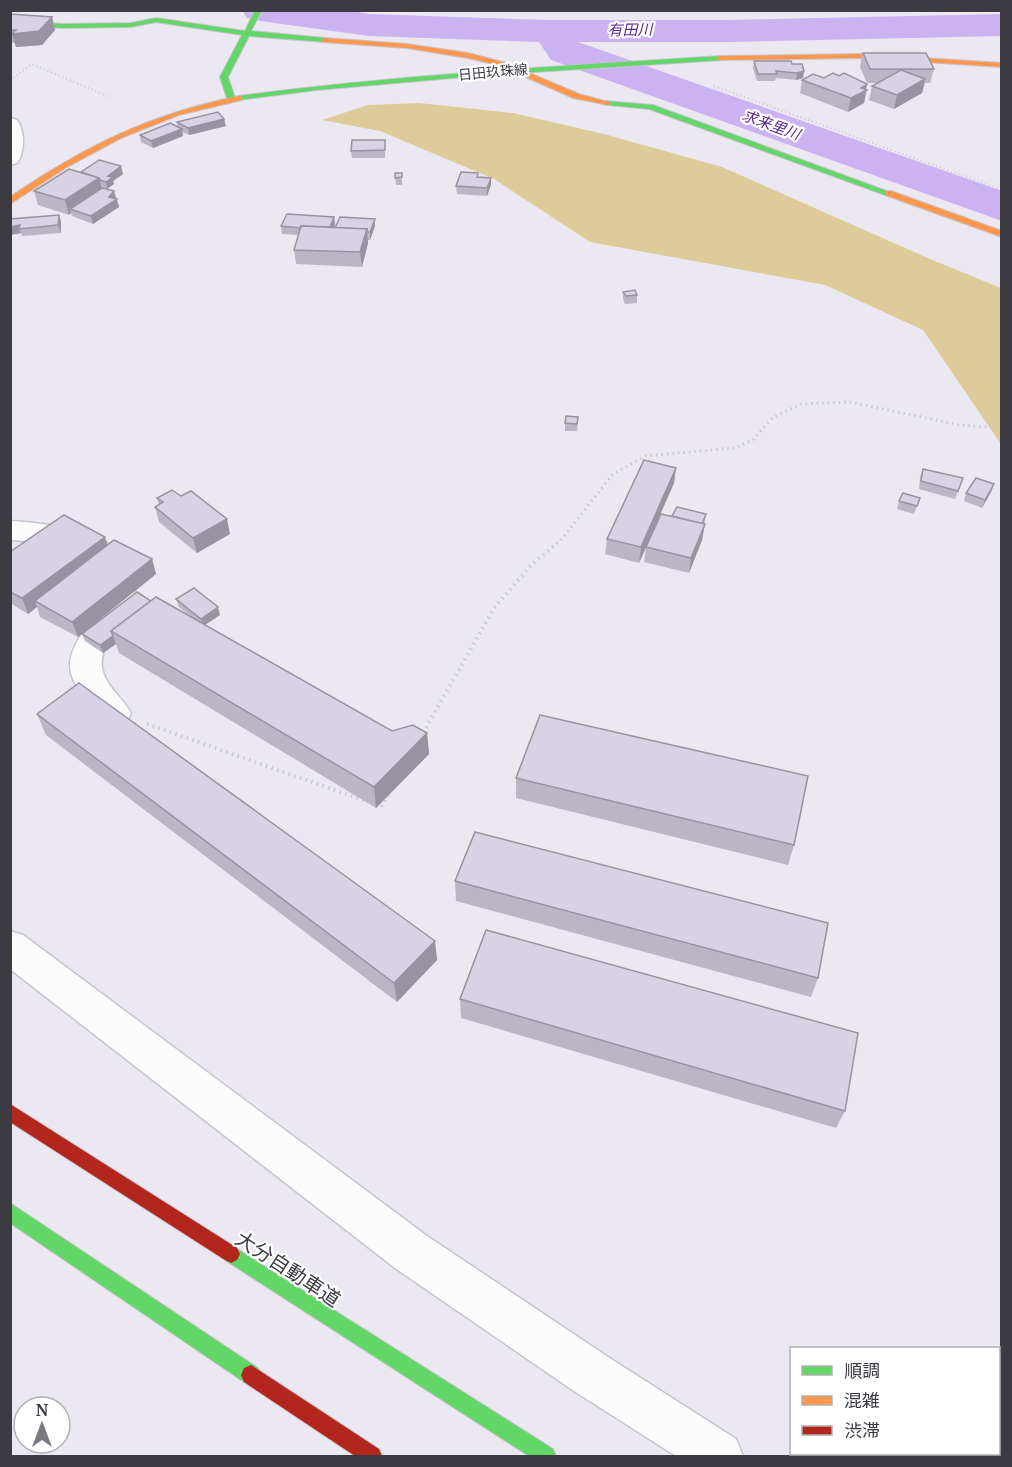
<svg xmlns="http://www.w3.org/2000/svg" width="1012" height="1467" font-family="'Noto Serif','Noto Sans JP',serif">
<rect width="100%" height="100%" fill="#ebe8f2"/>
<!-- forest -->
<path fill="#ddcb99" d="M419,103L513,113L604,134L722,167L930,259L1001,288V444L923,330L825,285L590,242L494,179L380,131L322,120L368,105Z"/>
<g fill="none" stroke-linecap="round" stroke-linejoin="round">
<!-- river -->
<path fill="#cbb3f1" fill-rule="evenodd" d="M242,10H346L369,14L549,20H728L1002,14V36L728,42H578L1002,191V221L551,60L539,42L369,36L260,21L247,18Z"/>
<!-- street casing -->
<g stroke="#c7c4cc" stroke-width="3">
<g id="street">
<path d="M10,118L17,120C25,131 25,152 17,163L10,165Z"/>
<path d="M10,521C54,523 161,538 130,605C122,624 99,645 102,667C104,685 123,698 131,713L127,722C112,726 105,724 95,712C85,699 69,681 70,663C72,642 90,625 100,606C129,550 48,542 10,540Z"/>
<path d="M10,931L23,935L427,1236L608,1357L736,1439L743,1456H676L574,1391L395,1268L10,969Z"/>
</g>
</g>
<!-- fast casing -->
<g stroke="#c7c4cc" stroke-width="2">
<g id="fast">
<path d="M255,10H262L251,31L325,38L329,40L325,42L249,36L228,77L235,98L231,100L227,98L220,77L242,35L156,22L131,27L63,28L10,25V21L63,24L131,23L156,18L245,31Z"/>
<path d="M720,56L724,58L723,60L487,75L317,90L239,100L235,98L239,96C399,75 559,66 720,56Z"/>
<path d="M605,101L653,105L892,193L885,195L649,109L608,105H605Z"/>
<path d="M10,1203L258,1368L261,1375L258,1382L251,1385L244,1382L10,1223Z"/>
<path d="M231,1245L553,1449L556,1456H529L225,1260L222,1254L225,1248Z"/>
</g>
</g>
<!-- slow casing -->
<g stroke="#c7c4cc" stroke-width="2">
<g id="slow">
<path d="M325,38L407,44L468,53L506,63L579,94L612,103L608,105L573,98L501,66L468,58L407,48L322,42L321,40Z"/>
<path d="M861,54L1002,63V67L861,58L720,60L716,58L720,56Z"/>
<path d="M239,96H242V100L179,115L121,138L67,167L10,204V197C85,146 150,114 239,96Z"/>
<path d="M885,191H891L1002,231V237L885,195Z"/>
</g>
</g>
<!-- jam casing -->
<g stroke="#c7c4cc" stroke-width="2">
<g id="jam">
<path d="M10,1104L237,1248L240,1254L237,1260L231,1263L225,1260L10,1122Z"/>
<path d="M251,1365L379,1449L382,1456H355L244,1382L241,1375L244,1368Z"/>
</g>
</g>
<!-- path-far2 -->
<g stroke="#cac9cc" stroke-width="2" stroke-dasharray="1 3" stroke-linecap="butt">
<path d="M10,80L32,64L109,97"/>
<path d="M714,86L1002,190"/>
</g>
<!-- path-far1 -->
<path stroke="#cac9cc" stroke-width="3" stroke-dasharray="1.5 4" stroke-linecap="butt" d="M552,547L560,541L613,474L646,456L734,448L753,440L772,418L801,404L850,402L960,425L1002,428"/>
<!-- path -->
<g stroke="#cac9cc" stroke-width="4" stroke-dasharray="1.5 4.5" stroke-linecap="butt">
<path d="M147,724L366,801"/>
<path d="M423,733L494,608L532,564L554,546"/>
<path d="M376,805L381,807L388,795"/>
</g>
<!-- street -->
<use href="#street" fill="#fcfcfd" fill-rule="evenodd"/>
<!-- fast -->
<use href="#fast" fill="#63d668" fill-rule="evenodd"/>
<!-- slow -->
<use href="#slow" fill="#ff974d" fill-rule="evenodd"/>
<!-- jam -->
<use href="#jam" fill="#b3261e" fill-rule="evenodd"/>
</g>
<!-- wall -->
<g fill="#bbb5c4">
<path d="M10,14L52,17L55,30L42,45L16,47L15,43H10Z"/>
<path d="M863,53L934,69L930,83H925L922,93L894,109L869,100L872,86L879,83H867L860,67Z"/>
<path d="M754,61L792,64L804,71L803,78L796,80L776,78L775,81H757L753,68Z"/>
<path d="M824,78L867,90L864,103L848,112L800,93L802,80Z"/>
<path d="M177,122L226,126L189,135L182,132L183,136L153,148L141,142L140,135L177,127Z"/>
<path d="M385,140V158H352L351,151Z"/>
<path d="M81,172L123,174L113,181L114,184L107,189L102,188L117,199L119,207L93,224L72,216L71,213L69,215L38,205L34,191Z"/>
<path d="M395,173H402V185H396Z"/>
<path d="M478,173V177L491,178V185L487,196L457,194L456,186Z"/>
<path d="M59,215L61,222V233L22,236L21,233L10,235V219Z"/>
<path d="M334,217L335,225L334,228L375,226L370,240H368V243L362,267L296,264L294,250L299,235L282,234L281,226Z"/>
<path d="M623,292L637,295V303L625,304L623,299Z"/>
<path d="M578,417L577,431H565V423Z"/>
<path d="M676,468L674,483L658,519L672,517L706,514L702,540L689,573L644,562L646,548L639,563L605,554L607,539Z"/>
<path d="M923,469L963,478L955,499L919,489L920,477Z"/>
<path d="M991,492L982,508L964,501L966,493Z"/>
<path d="M181,496L230,534L197,553L159,522L155,507L159,505L157,498Z"/>
<path d="M920,498L914,514L897,509L899,501Z"/>
<path d="M107,545L152,559L156,574L94,624L151,601L191,617L179,607L176,599L220,615L205,625L392,731L427,733L429,754L376,808L119,653L116,644L103,653L85,641L82,634L78,637L40,617L37,607L28,614L10,603V552Z"/>
<path d="M37,714L435,941L437,960L397,1002L46,735Z"/>
<path d="M516,778L794,845L788,865L516,798Z"/>
<path d="M455,881L818,978L811,997L456,901Z"/>
<path d="M460,999L845,1111L836,1128L461,1018Z"/>
</g>
<!-- shaded-wall -->
<g fill="#9893a0">
<path d="M52,17L55,30L42,45L16,47L12,34Z"/>
<path d="M804,71L803,78L796,80L797,73Z"/>
<path d="M925,79L922,93L894,109L897,95Z"/>
<path d="M867,84L864,103L848,112L851,98L861,88Z"/>
<path d="M224,119L226,126L189,135L188,128Z"/>
<path d="M182,129L183,136L153,148L151,141Z"/>
<path d="M121,166L123,174L113,181L114,184L107,189L106,182L108,176Z"/>
<path d="M99,178L103,192L70,209L71,213L69,215L65,200Z"/>
<path d="M491,178V185L487,196V188Z"/>
<path d="M114,191L119,207L93,224L91,216Z"/>
<path d="M59,215L61,222V233L58,225Z"/>
<path d="M334,217L335,225L329,237L328,230Z"/>
<path d="M375,219V226L370,240V232Z"/>
<path d="M20,225L19,229L21,233L10,235V227Z"/>
<path d="M367,229L368,243L362,267L360,252Z"/>
<path d="M676,468L674,483L639,563L641,547Z"/>
<path d="M994,484L991,492L982,508L985,500Z"/>
<path d="M227,519L230,534L197,553L193,538Z"/>
<path d="M705,524L702,540L689,573L691,558Z"/>
<path d="M105,537L110,553L35,601L37,607L28,614L22,598Z"/>
<path d="M152,559L156,574L78,637L72,622Z"/>
<path d="M218,607L220,615L203,626L201,619Z"/>
<path d="M113,636L116,644L103,653L100,645Z"/>
<path d="M427,733L429,754L376,808L374,787Z"/>
<path d="M435,941L437,960L397,1002L394,983Z"/>
</g>
<!-- building -->
<g fill="#d9d2e4" stroke="#9893a0" stroke-width="1.5">
<path d="M10,14L52,17L39,31L12,34L16,30H10Z"/>
<path d="M863,53H926L934,69H870Z"/>
<path d="M754,61H791L792,64H802L804,71L797,73L776,71L777,74H758Z"/>
<path d="M901,70L925,79L897,95L872,86Z"/>
<path d="M833,73L839,76L844,73L867,84L861,88L867,90L851,98L802,80L813,74L824,78Z"/>
<path d="M218,112L224,119L188,128L177,122Z"/>
<path d="M170,123L182,129L151,141L140,135Z"/>
<path d="M352,140H385V150L351,151Z"/>
<path d="M99,160L121,166L108,176L113,177L106,182L100,180L99,178L81,172Z"/>
<path d="M69,169L99,178L65,200L34,191Z"/>
<path d="M461,172L478,173L477,177L491,178L487,188L456,186Z"/>
<path d="M395,173H402V177L395,178Z"/>
<path d="M102,188L114,191L109,197L117,199L91,216L70,209Z"/>
<path d="M287,214L334,217L330,227L301,226V228L281,226Z"/>
<path d="M59,215L58,225L19,229L20,225L10,227V219Z"/>
<path d="M340,217L375,219L370,232H367V229L335,228Z"/>
<path d="M301,226L367,229L360,252L294,250Z"/>
<path d="M635,290L637,295L626,296L623,292Z"/>
<path d="M566,416L578,417L577,424L565,423Z"/>
<path d="M644,460L676,468L641,547L607,539Z"/>
<path d="M923,469L963,478L958,491L921,481Z"/>
<path d="M976,478L994,484L985,500L966,493Z"/>
<path d="M172,490L181,496L191,491L227,519L193,538L155,507L163,502L157,498Z"/>
<path d="M903,493L920,498L917,506L899,501Z"/>
<path d="M677,507L706,514L702,524L672,516Z"/>
<path d="M661,514L705,524L691,558L646,547Z"/>
<path d="M64,515L105,537L22,598L10,592V552Z"/>
<path d="M114,540L152,559L72,622L35,601Z"/>
<path d="M194,588L218,607L201,619L176,599Z"/>
<path d="M137,592L151,601L111,631L113,636L100,645L82,634Z"/>
<path d="M156,597L392,731L413,725L427,733L374,787L111,631Z"/>
<path d="M79,683L435,941L394,983L37,714Z"/>
<path d="M540,715L808,776L794,845L516,778Z"/>
<path d="M475,832L828,923L818,978L455,881Z"/>
<path d="M486,930L858,1033L845,1111L460,999Z"/>
</g>
<g text-anchor="middle" stroke-width="4.5" stroke-linejoin="round" paint-order="stroke">
<!-- far-street labels -->
<g font-size="14" fill="#3d3b42" stroke="#fff">
<text transform="translate(493 72) rotate(-5)" y="5">日田玖珠線</text>
</g>
<!-- far-water labels -->
<g font-size="15" font-style="italic" fill="#592c8c" stroke="#fff">
<text transform="translate(630 30) rotate(-1)" y="5">有田川</text>
<text transform="translate(771 125) rotate(20)" y="5">求来里川</text>
</g>
<!-- near-street labels -->
<g font-size="20" fill="#3d3b42" stroke="#fff">
<text transform="translate(288 1269) rotate(33)" y="7">大分自動車道</text>
</g>
</g>
<!-- border -->
<rect width="1012" height="1467" fill="none" stroke="#3d3b42" stroke-width="24"/>
<!-- legend -->
<rect x="790" y="1347" width="210" height="108" fill="#ffffff" stroke="#b1b1b3" stroke-width="1.5"/>
<rect x="802" y="1366" width="30" height="9" fill="#63d668" stroke="#b1b1b3" stroke-width="1.5"/>
<text x="844" y="1377" font-size="18" fill="#3d3b42">順調</text>
<rect x="802" y="1396" width="30" height="9" fill="#ff974d" stroke="#b1b1b3" stroke-width="1.5"/>
<text x="844" y="1407" font-size="18" fill="#3d3b42">混雑</text>
<rect x="802" y="1426" width="30" height="9" fill="#b3261e" stroke="#b1b1b3" stroke-width="1.5"/>
<text x="844" y="1437" font-size="18" fill="#3d3b42">渋滞</text>
<!-- north arrow -->
<g transform="translate(42 1425)"><circle r="28" fill="#ffffff" stroke="#b1b1b3" stroke-width="1.5"/>
<path d="M0-4.5L10 22L0 15L-10 22Z" fill="#7a7880"/>
<text y="-9" font-size="16" font-weight="bold" text-anchor="middle" fill="#3d3b42">N</text>
</g>
</svg>
